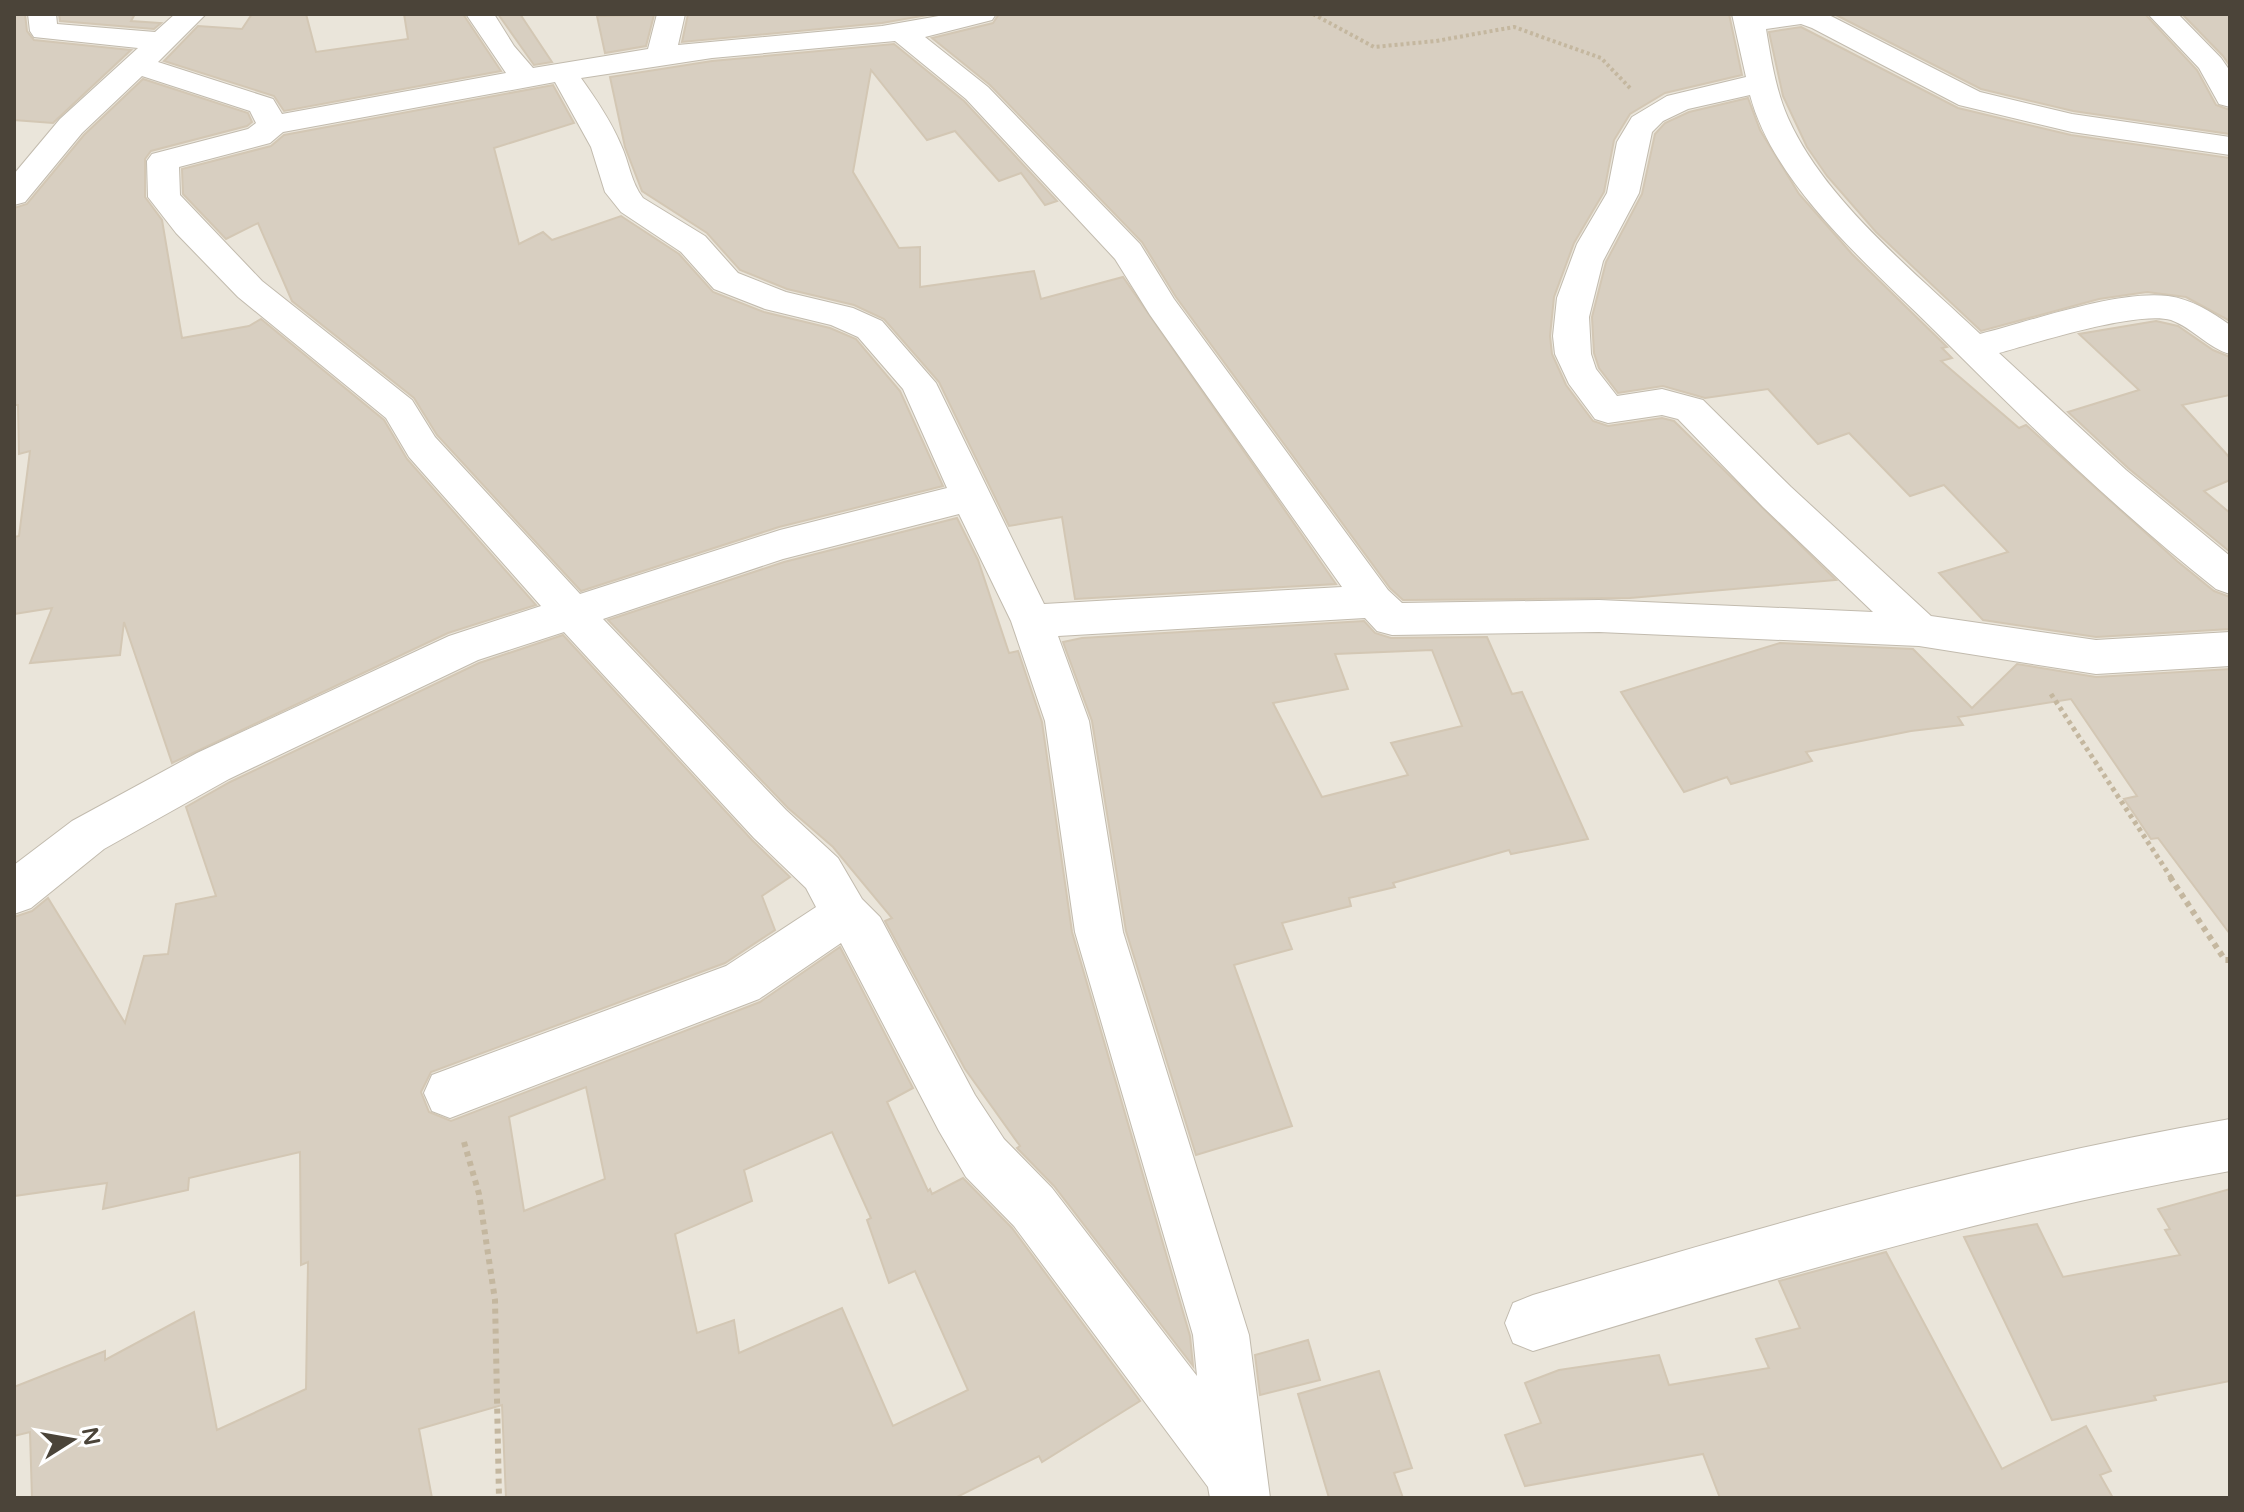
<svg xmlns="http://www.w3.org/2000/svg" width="2244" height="1512" font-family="'Varela Round',sans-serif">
<rect width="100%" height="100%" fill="#f6f3ec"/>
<!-- residential -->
<rect fill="#eae5da" x="14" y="14" width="2216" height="1484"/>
<!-- building -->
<g fill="#d8cfc1" stroke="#d3c7b4" stroke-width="2" fill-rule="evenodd">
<path d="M14,14H25L27,31L34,40L131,50L53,123L14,120Z"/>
<path d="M59,14H135L131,21L161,23L154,29L60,21Z"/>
<path d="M252,14H306L316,52L408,39L404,14H463L501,71L284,111L274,96L164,61L198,26L242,29Z"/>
<path d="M498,14H520L552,62L534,65Z"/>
<path d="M688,14H933L882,23L682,42Z"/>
<path d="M999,14H1729L1742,75L1665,93L1630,114L1614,140L1604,192L1574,243L1554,297L1550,336L1552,354L1566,385L1593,421L1608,426L1662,418L1674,421L1836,580L1630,598L1403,600L1390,588L1176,297L1142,242L990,85L932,38L993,23Z"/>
<path d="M1834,14H2145L2197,70L2216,105L2230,110V134L2073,111L1981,89Z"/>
<path d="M2182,14H2230V66L2223,56Z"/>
<path d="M654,15L646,46L605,53L597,16Z"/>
<path d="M1801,27L1958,108L2071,135L2230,158V321L2186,297L2147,292L2099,299L1981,331L1876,232L1827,176L1807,147L1783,96L1769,32Z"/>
<path d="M894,44L964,101L1057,201L1045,205L1021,173L999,181L955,131L927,140L871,70L853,172L899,248L920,247V287L1034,271L1041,299L1123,277L1336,584L1075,599L1062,517L1009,526L939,382L884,319L854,305L787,289L740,270L707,233L642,191L625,147L610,77L712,61Z"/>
<path d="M143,79L248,113L252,122L247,126L151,151L145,159V197L162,220L182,338L249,326L261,319L384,420L407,459L536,605L448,633L172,763L124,622L120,655L30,663L52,608L14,614V537L19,536L30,451L19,454L18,405H14V208L27,204L84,135Z"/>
<path d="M553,85L574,123L494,148L519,244L543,232L552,240L621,216L679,254L713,292L764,312L830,328L856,339L900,391L943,486L779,527L581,591L437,435L414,398L292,301L258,223L226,239L183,194L182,169L271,146L284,135Z"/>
<path d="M1748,98L1760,130L1799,194L1852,254L1947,347L1942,348L1952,358L1941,361L2019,428L2026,425L2177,561L2214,591L2230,597V629L2096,637L1983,620L1939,573L2008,552L1944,485L1910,496L1849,433L1818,444L1768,389L1705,398L1663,386L1618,393L1599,368L1594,353L1592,317L1606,262L1642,194L1655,134L1665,123L1689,112Z"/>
<path d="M2156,321L2178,326L2213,350L2230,357V395L2182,405L2230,458V480L2204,491L2230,513V552L2128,468L2068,412L2139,390L2079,334Z"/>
<path d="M957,518L978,560L1009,653L1018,651L1042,722L1072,932L1190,1336L1193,1366L1054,1186L1017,1148L1020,1146L965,1069L885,921L892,918L833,847L788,808L608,620L784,562Z"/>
<path d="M1364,621L1375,633L1391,638L1487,637L1512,694L1522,692L1588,839L1511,854L1509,850L1393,883L1395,887L1349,898L1351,906L1282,923L1292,949L1234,965L1292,1126L1196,1155L1126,931L1092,721L1063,642L1082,638ZM1432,650L1462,726L1391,743L1408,775L1322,797L1273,703L1348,689L1335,654Z"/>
<path d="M563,635L752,840L790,877L762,896L775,930L725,963L431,1072L421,1092L429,1112L451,1121L760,1002L840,947L913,1088L887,1102L928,1191L930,1189L932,1194L963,1178L1012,1228L1140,1401L1042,1462L1039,1456L955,1498H506L502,1405L419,1429L432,1498H32L30,1432L14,1436V1387L105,1351V1360L194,1312L217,1430L306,1389L308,1262L301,1265L300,1152L189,1178L188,1190L103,1209L107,1183L14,1196V917L32,911L48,898L125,1023L144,956L168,954L176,904L216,896L186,807L230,782L479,663ZM586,1087L605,1179L524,1211L509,1117ZM832,1132L871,1218L867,1220L889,1283L915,1271L968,1390L893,1426L842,1308L739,1353L734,1320L697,1333L675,1234L752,1201L744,1170Z"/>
<path d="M1780,643L1913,649L1972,708L2017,664L2096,677L2230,669V934L2158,838L2151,839L2124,799L2137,796L2071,699L1958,717L1963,725L1911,731L1806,752L1812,761L1731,784L1727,777L1684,792L1621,692Z"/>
<path d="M2230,1189V1381L2154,1396L2156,1400L2052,1420L1964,1237L2037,1224L2063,1277L2180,1255L2165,1230L2170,1229L2158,1209Z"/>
<path d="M1886,1252L2002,1469L2086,1426L2111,1471L2100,1475L2113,1498H1720L1703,1454L1525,1486L1505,1435L1541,1423L1525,1383L1559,1370L1659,1355L1669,1385L1769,1368L1756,1339L1800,1328L1779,1281Z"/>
<path d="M1308,1340L1320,1380L1260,1395L1255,1355Z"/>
<path d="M1379,1371L1412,1468L1394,1473L1403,1498H1329L1298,1394Z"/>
</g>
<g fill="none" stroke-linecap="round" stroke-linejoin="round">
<!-- street casing -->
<g stroke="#c2bbae" stroke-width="2">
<g id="street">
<path d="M28,14H56L57,24L155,32L175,14H206L158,62L273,99L282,114L506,73L466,14H494L514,46L533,68L648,49L657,14H685L678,45L882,26L950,14H996L992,20L925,37L988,87L1140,244L1174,299L1388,590L1402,603L1599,600L1873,612L1763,507L1678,419L1662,415L1608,423L1595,419L1569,384L1555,354L1553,336L1557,298L1577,244L1607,193L1617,142L1632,117L1667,96L1746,77L1732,14H1827L1980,92L2072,114L2230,137V155L2072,132L1959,105L1812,28L1801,24L1766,29C1771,59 1776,91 1788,118C1825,201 1915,272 1980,334C2032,321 2116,290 2168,296C2191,299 2212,312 2230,325V354C2208,348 2193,328 2171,320C2138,310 2035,343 1999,353L2126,470L2230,556V594L2216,589C2116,510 2025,421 1935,331C1870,266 1774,186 1750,95L1688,109L1663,121L1652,132L1639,193L1603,261L1589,317L1591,354L1596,369L1617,396L1662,389L1703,400L1791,487L1931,616L2096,640L2230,632V666L2096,674L1919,646L1599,632L1392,635L1377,631L1365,618L1058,636L1089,721L1123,932L1249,1335L1270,1498H1210L1208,1487L1014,1226L966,1177L939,1131L841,943L759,999L450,1118L432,1111L424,1093L432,1075L726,966L816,907L806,888L754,838L564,632L478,660L229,779L104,849L31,908L14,914V865L72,821L197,753L449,636L541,606L409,457L386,418L238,297L176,233L148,197L147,161L152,154L248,129L256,123L250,111L142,76L82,133L25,202L14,205V174L60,119L138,48L34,37L30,31ZM895,41L966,99L1115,259L1150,315L1342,587L1044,604L936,383L882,321L853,308L786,292L738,273L705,236L643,198C631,183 629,162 621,145C611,121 596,99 581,78L712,58ZM555,82L591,147L605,192L621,212L681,252L714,289L765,309L831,325L858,337L903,389L947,488L780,530L580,594L435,437L412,400L262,281L180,195L179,167L270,143L283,132ZM959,514L1011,621L1045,721L1075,932L1193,1335L1197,1376L1052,1188L1004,1139L975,1095L880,917L862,899L838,858L786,810L603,619L783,559Z"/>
<path d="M2148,14H2178L2221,58L2230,71V107L2219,104L2199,68Z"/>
<path d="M2230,1119V1171C1993,1213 1763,1281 1533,1351L1513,1343L1505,1323L1513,1303L1533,1295C1763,1226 1993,1160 2230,1119Z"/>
</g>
</g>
<!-- path-far2 -->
<path stroke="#c4b79f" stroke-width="4" stroke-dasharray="3 3" stroke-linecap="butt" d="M1313,14L1374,47L1436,41L1514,27L1601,58L1630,88"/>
<!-- path-far1 -->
<path stroke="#c4b79f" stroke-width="5" stroke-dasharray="4 4" stroke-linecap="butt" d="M2051,694L2172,879"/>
<!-- path -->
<g stroke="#c4b79f" stroke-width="6" stroke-dasharray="5 5" stroke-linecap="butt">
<path d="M2170,877L2225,960H2230"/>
<path d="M464,1142L479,1194L495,1300L499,1498"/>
</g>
<!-- street -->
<use href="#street" fill="#fff" fill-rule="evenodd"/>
</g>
<!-- border -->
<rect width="2244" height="1512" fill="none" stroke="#4b4439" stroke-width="32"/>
<!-- north arrow -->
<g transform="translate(72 1440) rotate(79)" stroke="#ffffff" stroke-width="6" paint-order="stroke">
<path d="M0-6L14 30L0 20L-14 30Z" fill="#4b4439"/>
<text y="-12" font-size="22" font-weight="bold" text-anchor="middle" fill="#4b4439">N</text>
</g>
</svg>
